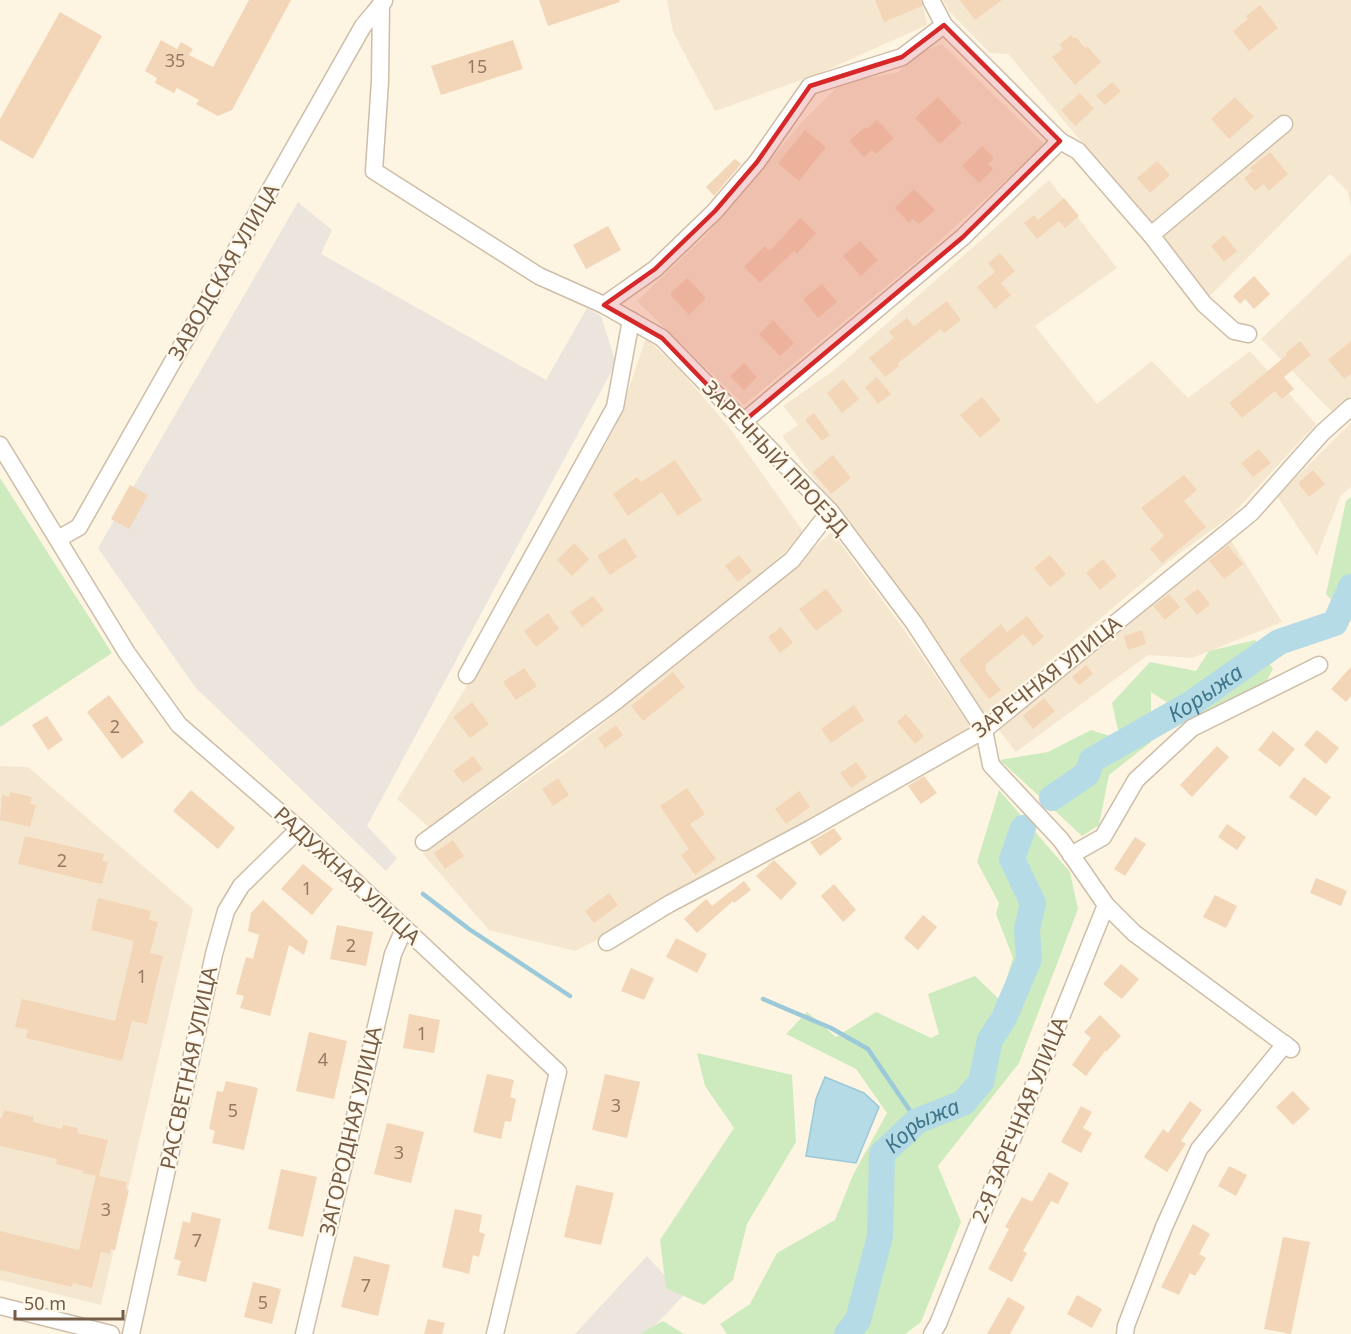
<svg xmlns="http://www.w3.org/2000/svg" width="1351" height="1334" font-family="'Noto Sans',sans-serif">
<rect width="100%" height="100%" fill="#fdf5e1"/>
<!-- residential -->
<g fill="#f5e7cf">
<path d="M667,0H922L927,25L818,74L715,111L673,32Z"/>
<path d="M943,0H1351V208L1348,192L1330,174L1210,296L1008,54L990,53L948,10Z"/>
<path d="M942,44L1045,145L926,253L744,405L637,301L707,234L801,123L836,88L851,81L899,72L905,58Z"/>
<path d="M1049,180L1117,268L1035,326L1097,404L1152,361L1188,398L1250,351L1316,424L1232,515L1165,564L984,716L893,584L782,436L798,425L783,406L833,371Z"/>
<path d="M1351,253V396L1333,413L1261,339Z"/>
<path d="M646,338L679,369L729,427L805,534L674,651L506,776L430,828L397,799L471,679L616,426Z"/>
<path d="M1351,423V487L1341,495L1317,556L1277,496Z"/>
<path d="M832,532L902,627L972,729L603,937L575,951L489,930L423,854L570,750L696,649Z"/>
<path d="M1229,537L1282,622L1192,658L1148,655L1016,752L998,729L1164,588Z"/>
<path d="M0,766L28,767L193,909L101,1305L0,1280Z"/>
</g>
<!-- industrial -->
<g fill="#ece5dd">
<path d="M298,202L332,230L321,254L546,380L587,308L601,316L616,363L367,826L397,858L386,871L195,687L98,548Z"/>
<path d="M647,1256L683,1296L647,1334H575Z"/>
</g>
<!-- green -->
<g fill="#cdebbf">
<path d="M0,478L112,653L0,727Z"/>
<path d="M1351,497V621L1326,594L1346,501Z"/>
<path d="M1255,640L1273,669L1266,682L1192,719L1151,692V742L1109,775L1099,825L1082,836L1000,760L1048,752L1091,730L1120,739L1112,703L1150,662L1196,671L1209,651Z"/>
<path d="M999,790L1070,872L1078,909L1019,1063L938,1166L961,1222L921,1322L905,1334H727L720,1324L750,1304L777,1253L835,1220L853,1175L887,1113L856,1069L786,1034L807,1012L836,1037L876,1012L931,1038L939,1034L928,994L975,976L1000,1000L1013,958L996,914L999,903L977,862Z"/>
<path d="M697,1053L792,1075L796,1142L747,1224L733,1280L704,1305L666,1288L660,1240L734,1128L705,1086Z"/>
<path d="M663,1321L684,1334H640Z"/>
</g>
<!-- water -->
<path fill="#b5dbe7" stroke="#9bc9d9" stroke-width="1.5" d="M825,1077L864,1093L879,1107L856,1163L806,1156L816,1099Z"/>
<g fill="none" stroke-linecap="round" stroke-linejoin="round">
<!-- stream -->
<g stroke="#9bc9d9" stroke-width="4.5">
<path d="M423,894L469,929L570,996"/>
<path d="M763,999L831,1028L868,1049L917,1121"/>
</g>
<!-- river -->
<g stroke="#b5dbe7" stroke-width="26">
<path id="s1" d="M1052,798L1087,774L1092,760L1192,703L1279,642L1335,623L1351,587"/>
<path id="s2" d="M847,1334L858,1320L880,1236L882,1154L917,1121L963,1103L981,1082L990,1040L1004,1018L1029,959L1027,929L1033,903L1012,859L1023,828"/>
</g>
</g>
<!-- building -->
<g fill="#f3d5b8">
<path d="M249,0H291L232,110L218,116L196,104L199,100L177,88L174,93L155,83L157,78L145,71L161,40L177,49L181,42L193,49L189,55L213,67Z"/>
<path d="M539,0H619L620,2L548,26Z"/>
<path d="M875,0H921L922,6L884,22Z"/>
<path d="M960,0H1002L975,20Z"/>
<path d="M1260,5L1278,28L1249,51L1233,31L1248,19L1246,16Z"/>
<path d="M60,12L102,36L33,159L0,140V119Z"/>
<path d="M1071,35L1074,39L1076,37L1085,48L1087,46L1101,62L1075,85L1052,57L1063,49L1059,45Z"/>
<path d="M513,40L523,69L441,95L431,66Z"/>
<path d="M1112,82L1121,91L1105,105L1096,96Z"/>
<path d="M1080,93L1094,109L1075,126L1061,110Z"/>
<path d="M938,97L962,123L940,144L915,118Z"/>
<path d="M1235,97L1254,117L1229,139L1211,119Z"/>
<path d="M877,120L894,138L876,154L872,150L864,157L849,141L865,127L867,129Z"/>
<path d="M805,130L826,147L799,181L778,163Z"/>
<path d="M982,146L994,158L988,164L993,169L979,183L962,166Z"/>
<path d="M1270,152L1288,174L1269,191L1264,184L1255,191L1244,178L1253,171L1250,168Z"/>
<path d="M735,159L741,164L714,196L706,187Z"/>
<path d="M1157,161L1170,175L1150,193L1137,178Z"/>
<path d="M914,189L935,210L919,224L913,219L909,223L895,208Z"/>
<path d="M1064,198L1079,216L1065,228L1059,221L1037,239L1024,223L1034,215L1038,220Z"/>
<path d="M800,218L816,233L797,254L794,251L760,283L744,267L765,246L770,251Z"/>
<path d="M608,226L621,250L586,269L573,245Z"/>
<path d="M1224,235L1237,251L1224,262L1211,246Z"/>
<path d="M860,241L878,260L861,276L843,256Z"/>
<path d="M1000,253L1015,271L1001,283L1011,295L995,309L977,287L995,272L988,263Z"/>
<path d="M1254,276L1270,294L1254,309L1245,299L1240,304L1233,296Z"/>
<path d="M687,278L706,298L689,315L670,294Z"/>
<path d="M822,284L837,302L818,318L803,299Z"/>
<path d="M947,301L961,320L944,333L941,329L897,364L899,366L885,377L869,358L894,338L889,332L907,318L914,326Z"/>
<path d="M773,320L794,343L780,356L759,334Z"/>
<path d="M1300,341L1311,355L1284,377L1294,389L1282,399L1275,391L1242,418L1229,403L1287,355L1286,353Z"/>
<path d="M1351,341V374L1344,379L1328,360Z"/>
<path d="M744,363L757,377L744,390L730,376Z"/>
<path d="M877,377L891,394L878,404L865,387Z"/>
<path d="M843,379L859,399L842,413L827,393Z"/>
<path d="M982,397L1001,420L980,438L960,415Z"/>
<path d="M814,413L830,435L822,441L805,420Z"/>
<path d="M1259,449L1271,463L1253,477L1241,463Z"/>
<path d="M833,455L851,478L831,494L813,472Z"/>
<path d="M675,460L702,500L678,516L662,492L628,516L613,494L637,477L641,482Z"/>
<path d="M1313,470L1325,484L1309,497L1298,483Z"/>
<path d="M1184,475L1197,490L1184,501L1206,527L1162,563L1150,549L1164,536L1141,508Z"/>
<path d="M130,485L148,495L129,529L111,519Z"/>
<path d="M625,538L637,557L610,575L597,556Z"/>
<path d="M574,543L589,559L572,576L557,560Z"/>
<path d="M1228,545L1243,564L1224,579L1209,561Z"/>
<path d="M739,555L752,571L738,582L725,566Z"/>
<path d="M1050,555L1066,574L1050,587L1034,568Z"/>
<path d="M1103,559L1117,576L1100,590L1086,573Z"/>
<path d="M826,589L843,611L816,631L799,609Z"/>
<path d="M1198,589L1210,604L1197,615L1184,599Z"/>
<path d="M1169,594L1180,607L1165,620L1153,606Z"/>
<path d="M593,596L604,610L582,627L570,612Z"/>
<path d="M548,613L559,629L536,647L524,631Z"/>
<path d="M1027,616L1044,637L1033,646L1023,634L985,665L987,669L985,670L1001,690L989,699L959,660L1001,624L1007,632Z"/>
<path d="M781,627L793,643L780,653L768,637Z"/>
<path d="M1142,630L1146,644L1128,650L1124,636Z"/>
<path d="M1086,665L1093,674L1079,685L1072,677Z"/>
<path d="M1351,667V696L1346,702L1331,689Z"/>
<path d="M524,668L537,686L516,700L503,682Z"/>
<path d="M673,672L685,687L643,721L631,706Z"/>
<path d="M109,695L144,742L122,759L87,712Z"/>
<path d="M1044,698L1055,711L1033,729L1023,716Z"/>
<path d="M472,702L489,724L470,738L453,717Z"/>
<path d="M854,705L864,720L831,743L821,729Z"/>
<path d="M906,714L924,736L915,744L897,722Z"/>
<path d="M47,716L63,740L48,750L32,725Z"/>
<path d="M616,725L623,735L605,748L598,738Z"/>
<path d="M1317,730L1339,748L1326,764L1304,745Z"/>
<path d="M1273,731L1295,749L1280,767L1258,750Z"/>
<path d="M1217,746L1229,757L1192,797L1180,785Z"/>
<path d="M473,756L483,769L463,783L453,771Z"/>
<path d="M856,762L867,777L851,788L840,773Z"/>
<path d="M924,776L937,793L921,804L908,786Z"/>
<path d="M1304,777L1331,797L1316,816L1289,797Z"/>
<path d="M558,778L569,795L553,806L542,789Z"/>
<path d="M687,788L705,814L690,824L716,859L695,875L681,855L689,849L660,806Z"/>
<path d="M191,790L235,828L218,849L173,811Z"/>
<path d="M799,791L810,807L786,824L775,809Z"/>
<path d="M10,792L32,797L30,804L36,805L30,827L0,820L2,795L9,797Z"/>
<path d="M1227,824L1246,837L1237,850L1218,837Z"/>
<path d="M834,828L842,839L820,856L810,842Z"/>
<path d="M25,836L104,854L102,861L108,862L102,884L18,864Z"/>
<path d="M1135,837L1146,844L1125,876L1114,869Z"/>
<path d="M453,840L464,856L445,869L434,853Z"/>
<path d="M774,860L797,883L781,900L756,876Z"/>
<path d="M303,864L333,889L312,915L281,889Z"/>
<path d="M1316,878L1347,891L1341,906L1310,893Z"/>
<path d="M744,881L751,890L734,903L733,901L697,933L684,919L706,899L712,906Z"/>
<path d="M834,884L856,910L843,922L821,896Z"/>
<path d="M609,893L618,905L594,923L585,911Z"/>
<path d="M1215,895L1237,906L1226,928L1203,917Z"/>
<path d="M98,898L151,911L149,920L158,922L150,953L163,956L147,1024L132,1021L122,1061L26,1038L28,1030L15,1027L22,999L115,1021L134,941L91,930Z"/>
<path d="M263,900L308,941L304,955L289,945L270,1016L240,1008L244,996L236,994L246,957L253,959L259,935L248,931L251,913Z"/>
<path d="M923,915L937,927L918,950L904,938Z"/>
<path d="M337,925L373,932L366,966L330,959Z"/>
<path d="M676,938L707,954L697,973L666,957Z"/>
<path d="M1121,964L1139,979L1122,999L1103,984Z"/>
<path d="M631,968L654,978L644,1000L621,991Z"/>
<path d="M409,1014L440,1020L434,1053L403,1048Z"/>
<path d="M1100,1015L1121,1036L1106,1052L1105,1051L1086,1076L1072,1065L1091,1038L1084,1032Z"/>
<path d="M309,1032L347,1041L334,1099L296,1091Z"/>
<path d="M487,1074L514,1080L510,1097L516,1099L511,1122L505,1121L501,1139L473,1132Z"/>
<path d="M605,1074L640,1082L627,1138L592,1130Z"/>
<path d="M226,1081L258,1088L244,1150L212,1143L215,1131L209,1129L217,1091L223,1092Z"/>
<path d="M1293,1091L1310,1109L1293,1125L1276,1107Z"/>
<path d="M1190,1101L1202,1110L1181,1141L1186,1144L1167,1172L1144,1157L1163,1129L1168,1133Z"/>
<path d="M1081,1106L1092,1112L1083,1128L1092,1133L1081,1153L1061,1142Z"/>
<path d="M4,1110L34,1117L33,1122L62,1129L63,1125L78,1128L77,1133L108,1140L99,1176L127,1182L125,1189L129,1190L115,1250L111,1249L110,1254L101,1252L92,1288L73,1283L72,1287L0,1270V1231L79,1250L96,1176L82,1173L83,1171L56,1164L57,1159L0,1146V1118H2Z"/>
<path d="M387,1123L424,1132L411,1183L374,1174Z"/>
<path d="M1229,1166L1247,1175L1236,1196L1218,1186Z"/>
<path d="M281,1169L317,1177L303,1237L268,1229Z"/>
<path d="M1049,1172L1069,1183L1058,1204L1051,1201L1023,1251L1027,1253L1012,1282L988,1269L1009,1229L1005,1227L1022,1197L1032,1202Z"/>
<path d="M576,1185L614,1193L601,1245L564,1237Z"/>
<path d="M455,1209L482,1215L479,1232L485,1234L479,1257L473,1255L469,1274L442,1267Z"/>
<path d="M192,1212L221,1219L206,1282L177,1275L181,1261L174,1259L183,1221L190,1223Z"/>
<path d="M1193,1224L1210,1234L1199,1254L1206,1258L1195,1276L1190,1273L1179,1295L1161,1287Z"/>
<path d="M1283,1237L1310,1242L1291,1334L1264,1329Z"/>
<path d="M354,1256L390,1265L378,1316L341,1307Z"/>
<path d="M253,1282L281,1289L272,1324L244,1317Z"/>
<path d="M1077,1295L1102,1309L1092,1328L1067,1314Z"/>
<path d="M1008,1297L1025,1307L1010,1334H987Z"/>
<path d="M428,1319L445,1323L442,1334H424Z"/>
</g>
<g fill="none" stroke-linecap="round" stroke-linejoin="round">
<!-- minor casing -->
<g stroke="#cebda8" stroke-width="19">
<g id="minor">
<path d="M931,0L944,25L1060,141L1078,151L1151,235L1204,304L1234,331L1248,334"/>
<path d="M381,3L380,81L374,171L539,276L604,305L662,338L830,511L914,623L984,730L991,765L1061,840L1106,905L1134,933L1291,1049"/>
<path d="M1151,235L1284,124"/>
<path d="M604,305L655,269L715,211L757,162L810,86L902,57L944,25"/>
<path d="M743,422L963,237L1060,141"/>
<path d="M0,445L127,653L179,725L299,829L558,1072L495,1334"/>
<path d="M58,539L79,527L363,26L384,1"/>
<path d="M467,675L615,407L631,320"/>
<path d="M424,842L616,701L792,560L830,511"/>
<path d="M1071,855L1103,837L1136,780L1192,728L1319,665"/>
<path d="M607,942L669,904L810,829L984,730L1251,513L1322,433L1351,407"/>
<path d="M0,1306L111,1334"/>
<path d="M131,1334L214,954L226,911L241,886L299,829"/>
<path d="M304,1334L393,954L404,929"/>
<path d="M932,1334L938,1324L1106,905"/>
<path d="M1125,1334L1126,1326L1164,1227L1199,1149L1285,1044"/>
</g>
</g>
<!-- minor -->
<use href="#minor" stroke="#fff" stroke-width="16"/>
</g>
<!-- marked area -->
<path fill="#d62828" fill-opacity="0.2" stroke="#d62828" stroke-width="4.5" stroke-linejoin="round" d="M944,25L1060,141L963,237L743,422L662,338L604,305L655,269L715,211L757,162L810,86L902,57Z"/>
<g text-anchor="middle" stroke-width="4.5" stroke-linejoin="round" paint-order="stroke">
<!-- number labels -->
<g font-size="18" fill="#947a63">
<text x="175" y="67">35</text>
<text x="477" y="73">15</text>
<text x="115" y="733">2</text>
<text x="62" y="867">2</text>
<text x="307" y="895">1</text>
<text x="351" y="952">2</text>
<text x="142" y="983">1</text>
<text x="422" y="1040">1</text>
<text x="323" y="1066">4</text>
<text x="616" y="1112">3</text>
<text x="233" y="1117">5</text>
<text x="399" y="1159">3</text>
<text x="106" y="1216">3</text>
<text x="197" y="1247">7</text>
<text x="366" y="1292">7</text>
<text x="263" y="1309">5</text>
</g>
<!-- street labels -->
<g font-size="21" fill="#755c47" stroke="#fff8e8">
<text transform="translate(224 272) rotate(-60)" y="7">ЗАВОДСКАЯ УЛИЦА</text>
<text transform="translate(775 458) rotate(47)" y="7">ЗАРЕЧНЫЙ ПРОЕЗД</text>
<text transform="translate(1047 677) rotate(-38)" y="7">ЗАРЕЧНАЯ УЛИЦА</text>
<text transform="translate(347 876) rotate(43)" y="7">РАДУЖНАЯ УЛИЦА</text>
<text transform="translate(189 1068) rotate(-78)" y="7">РАССВЕТНАЯ УЛИЦА</text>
<text transform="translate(1020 1120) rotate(-68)" y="7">2-Я ЗАРЕЧНАЯ УЛИЦА</text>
<text transform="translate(351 1131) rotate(-77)" y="7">ЗАГОРОДНАЯ УЛИЦА</text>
</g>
<!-- water labels -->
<g font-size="22" font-style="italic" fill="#40768a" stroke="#fff8e8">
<text dy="8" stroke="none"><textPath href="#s1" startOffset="189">Корыжа</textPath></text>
<text dy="8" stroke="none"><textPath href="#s2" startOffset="237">Корыжа</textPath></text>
</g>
</g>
<!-- scale -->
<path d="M15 1310v9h108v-9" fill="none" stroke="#755c47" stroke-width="3"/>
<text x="24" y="1310" font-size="18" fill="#755c47" stroke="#fff8e8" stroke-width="4.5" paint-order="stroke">50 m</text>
</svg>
